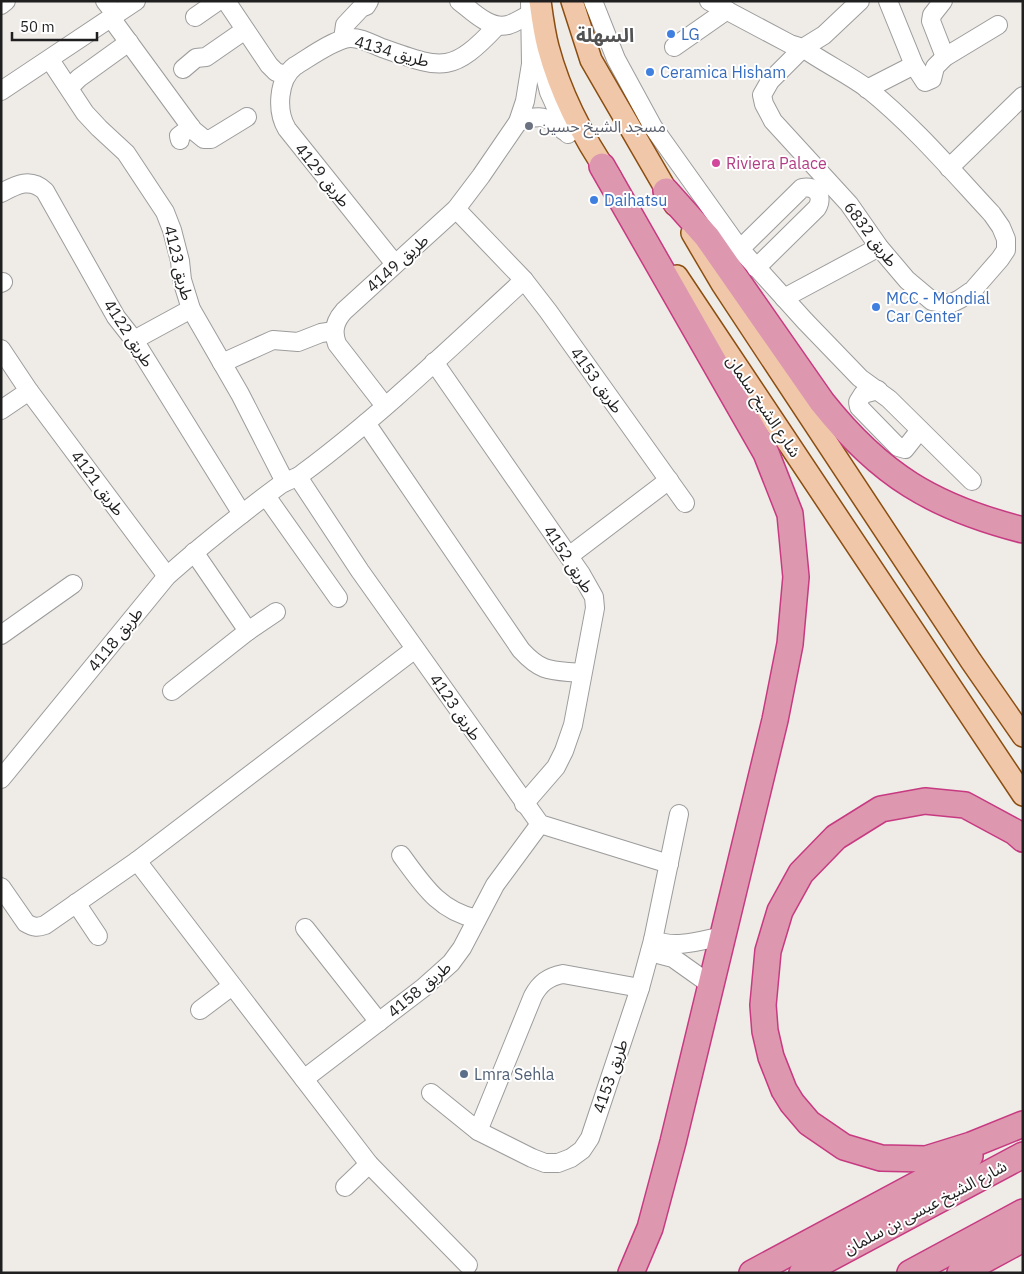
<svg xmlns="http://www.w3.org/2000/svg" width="1024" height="1274" font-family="'IBM Plex Sans','Noto Sans Arabic',sans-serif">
<rect width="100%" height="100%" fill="#efebe7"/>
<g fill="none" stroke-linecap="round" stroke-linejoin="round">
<!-- minor casing -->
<g stroke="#9c9c9c" stroke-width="20">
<g id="minor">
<path d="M105,1L116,15"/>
<path d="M226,1L269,65L276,72L286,75"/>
<path d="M459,1C472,11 490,30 508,25C515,23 522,18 529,15"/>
<path d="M593,1L616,59L653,127L740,249L805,321L860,378L889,399L972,481"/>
<path d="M709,1L790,44L803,48L824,35L860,1"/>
<path d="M888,1L914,65L925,82L932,79L935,67L945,57L998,25"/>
<path d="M943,1L932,15L931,21L945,57"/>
<path d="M1,5L6,1"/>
<path d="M195,17L218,1"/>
<path d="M111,18L193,130L204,139H211L247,117"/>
<path d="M343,39L345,25L361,8L366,6L369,1"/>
<path d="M674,47L727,10"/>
<path d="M538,48L549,92L568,134"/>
<path d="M803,48C824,63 848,74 868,89C914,126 952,171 992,214L1001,227L1006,239V250L1000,259L973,290L960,299L950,304L932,301L907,280L879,247L849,204L773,121L764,104L762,95L770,81Z"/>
<path d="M50,60L85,113L99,128L126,153L165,212L172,230L180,261L182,280L191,309L240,394L285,482"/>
<path d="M183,69L196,58L206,57L245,30"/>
<path d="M69,88L79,78L129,42"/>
<path d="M867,89L914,65"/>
<path d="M1,91L136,1"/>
<path d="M518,122C539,114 547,115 564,131"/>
<path d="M180,140L179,136L191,127"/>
<path d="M949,168L1023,96"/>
<path d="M1,193C16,185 30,177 45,191L116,317L134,340L242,514"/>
<path d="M456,209L524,280L548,311L685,503"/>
<path d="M740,249L802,188C816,185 824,196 817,208L756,268"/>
<path d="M395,264L287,129C276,111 278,79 295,66C310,57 333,40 349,38C361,37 372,44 382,48C442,69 451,75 497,26"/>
<path d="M1,283L3,282"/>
<path d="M784,298L879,247"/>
<path d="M134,340L191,309"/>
<path d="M1,349L29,391L167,576"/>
<path d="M434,362L581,574L594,597L595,608L573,725L564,751L556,767L524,804"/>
<path d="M222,363L273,340L298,342L321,333L334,331"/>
<path d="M878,390L863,394L858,402L859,407L898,447L905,449L920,430"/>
<path d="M385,406L337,344C332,331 335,321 344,311L456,209L481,176L518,122L525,101L531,64L530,1"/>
<path d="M1,410L29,391"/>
<path d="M366,423L521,650C543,674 552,670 582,673"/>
<path d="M298,477L360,571L540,824L669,864"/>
<path d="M266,496L338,598"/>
<path d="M194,552L248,631"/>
<path d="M569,556L669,480"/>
<path d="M1,635L73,584"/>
<path d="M172,691L248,631L276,612"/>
<path d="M1,779L167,576C203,544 241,514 280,485C287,480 296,479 303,473C381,415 452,346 524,280"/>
<path d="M401,855C423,885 439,911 477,919"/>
<path d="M137,861L369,1164L468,1265"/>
<path d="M1,887L26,923C33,927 37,928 45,925L137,861L415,649"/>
<path d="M76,903L98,936"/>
<path d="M305,928L379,1022"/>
<path d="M653,940C676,949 699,941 723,936"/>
<path d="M650,952L673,958L711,985"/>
<path d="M200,1010L232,986"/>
<path d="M304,1079L423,988L451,963L462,948L495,885L540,824"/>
<path d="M431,1093L478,1131L532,1158L545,1163H558L571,1158L582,1150L590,1138L640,988L653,940L679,814"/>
<path d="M478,1131L533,996C540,983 548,977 563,974L640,988"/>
<path d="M345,1187L369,1164"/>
</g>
</g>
<!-- major casing -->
<g stroke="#8a4e11" stroke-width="24">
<g id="major">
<path d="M540,1C542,16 544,32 548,47C560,92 584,139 611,178"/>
<path d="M572,1L591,60L675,205"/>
<path d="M692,233L722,284L971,661L1023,736"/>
<path d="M677,276L1023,795"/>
</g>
</g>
<!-- highway casing -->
<g stroke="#c73a81" stroke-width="28">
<g id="highway">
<path d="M602,166L766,453L790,514L796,577L790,644L775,720L673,1142L650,1228L631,1273"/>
<path d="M666,191L707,237L822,402C880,475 933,507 1023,530"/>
<path d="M1023,839L1015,832L965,805L925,801L881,809L836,837L801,873L780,911L768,951L763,1005L765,1031L771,1057L784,1090L792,1103L809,1123L844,1147L881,1158L926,1159L971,1145L1023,1124"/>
<path d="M752,1273L970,1156"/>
<path d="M802,1273L1023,1155"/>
<path d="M910,1273L1023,1212"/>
<path d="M960,1273L1023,1239"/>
</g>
</g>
<!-- minor -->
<use href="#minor" stroke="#fff" stroke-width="18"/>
<!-- major -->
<use href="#major" stroke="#f1c7a9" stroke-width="21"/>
<!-- highway -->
<use href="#highway" stroke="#dd98b0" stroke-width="25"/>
</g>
<!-- markers -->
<g fill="#3f7fe0" stroke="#fff" stroke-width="2">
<circle cx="671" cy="34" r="5"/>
<circle cx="650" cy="72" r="5"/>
<circle cx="594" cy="200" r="5"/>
<circle cx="876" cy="307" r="5"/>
</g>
<circle fill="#6b7280" stroke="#fff" stroke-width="2" cx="529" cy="126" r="5"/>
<circle fill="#d1479c" stroke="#fff" stroke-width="2" cx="716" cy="163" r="5"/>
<circle fill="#5c6f8a" stroke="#fff" stroke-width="2" cx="464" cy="1074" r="5"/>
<g text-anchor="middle" stroke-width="4" stroke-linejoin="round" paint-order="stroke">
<!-- shop labels -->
<g font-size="16" fill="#366cbe" stroke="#fff" text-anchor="start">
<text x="681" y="40">LG</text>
<text x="660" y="78">Ceramica Hisham</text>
<text x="604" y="206">Daihatsu</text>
<text x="886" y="304">MCC - Mondial<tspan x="886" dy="18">Car Center</tspan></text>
</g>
<!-- street labels -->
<g font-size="16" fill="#1f1f1f" stroke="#fff">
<text transform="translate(392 51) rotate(16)" y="6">طريق 4134</text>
<text transform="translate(323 175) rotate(51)" y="6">طريق 4129</text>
<text transform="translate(871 234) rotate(53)" y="6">طريق 6832</text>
<text transform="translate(179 263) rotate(76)" y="6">طريق 4123</text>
<text transform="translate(397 263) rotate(-42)" y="6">طريق 4149</text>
<text transform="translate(129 333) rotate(57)" y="6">طريق 4122</text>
<text transform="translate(597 380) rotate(54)" y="6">طريق 4153</text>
<text transform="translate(764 406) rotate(56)" y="6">شارع الشيخ سلمان</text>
<text transform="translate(98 483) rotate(53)" y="6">طريق 4121</text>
<text transform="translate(569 559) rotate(57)" y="6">طريق 4152</text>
<text transform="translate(115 639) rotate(-51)" y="6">طريق 4118</text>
<text transform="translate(456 707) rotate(55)" y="6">طريق 4123</text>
<text transform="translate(419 989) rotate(-40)" y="6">طريق 4158</text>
<text transform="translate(610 1076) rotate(-71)" y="6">طريق 4153</text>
<text transform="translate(925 1207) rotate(-28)" y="6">شارع الشيخ عيسى بن سلمان</text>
</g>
<!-- worship labels -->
<g font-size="16" fill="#5b616d" stroke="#fff" text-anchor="start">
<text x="539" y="132">مسجد الشيخ حسين</text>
</g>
<!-- hotel labels -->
<g font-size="16" fill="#b23c85" stroke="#fff" text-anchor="start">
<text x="726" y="169">Riviera Palace</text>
</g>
<!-- service labels -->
<g font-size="16" fill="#4e5e75" stroke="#fff" text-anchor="start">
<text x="474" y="1080">Lmra Sehla</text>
</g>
<!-- quarter labels -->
<g font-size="19" font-weight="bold" fill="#525252" stroke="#fff">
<text x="605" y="42">السهلة</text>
</g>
</g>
<!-- border -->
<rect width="1024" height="1274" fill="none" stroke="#1f1f1f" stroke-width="5"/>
<!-- scale -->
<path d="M12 32v8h85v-8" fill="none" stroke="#1f1f1f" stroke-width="2.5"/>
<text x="20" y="32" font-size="15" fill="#1f1f1f" stroke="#ffffff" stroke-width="4" paint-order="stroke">50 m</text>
</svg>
